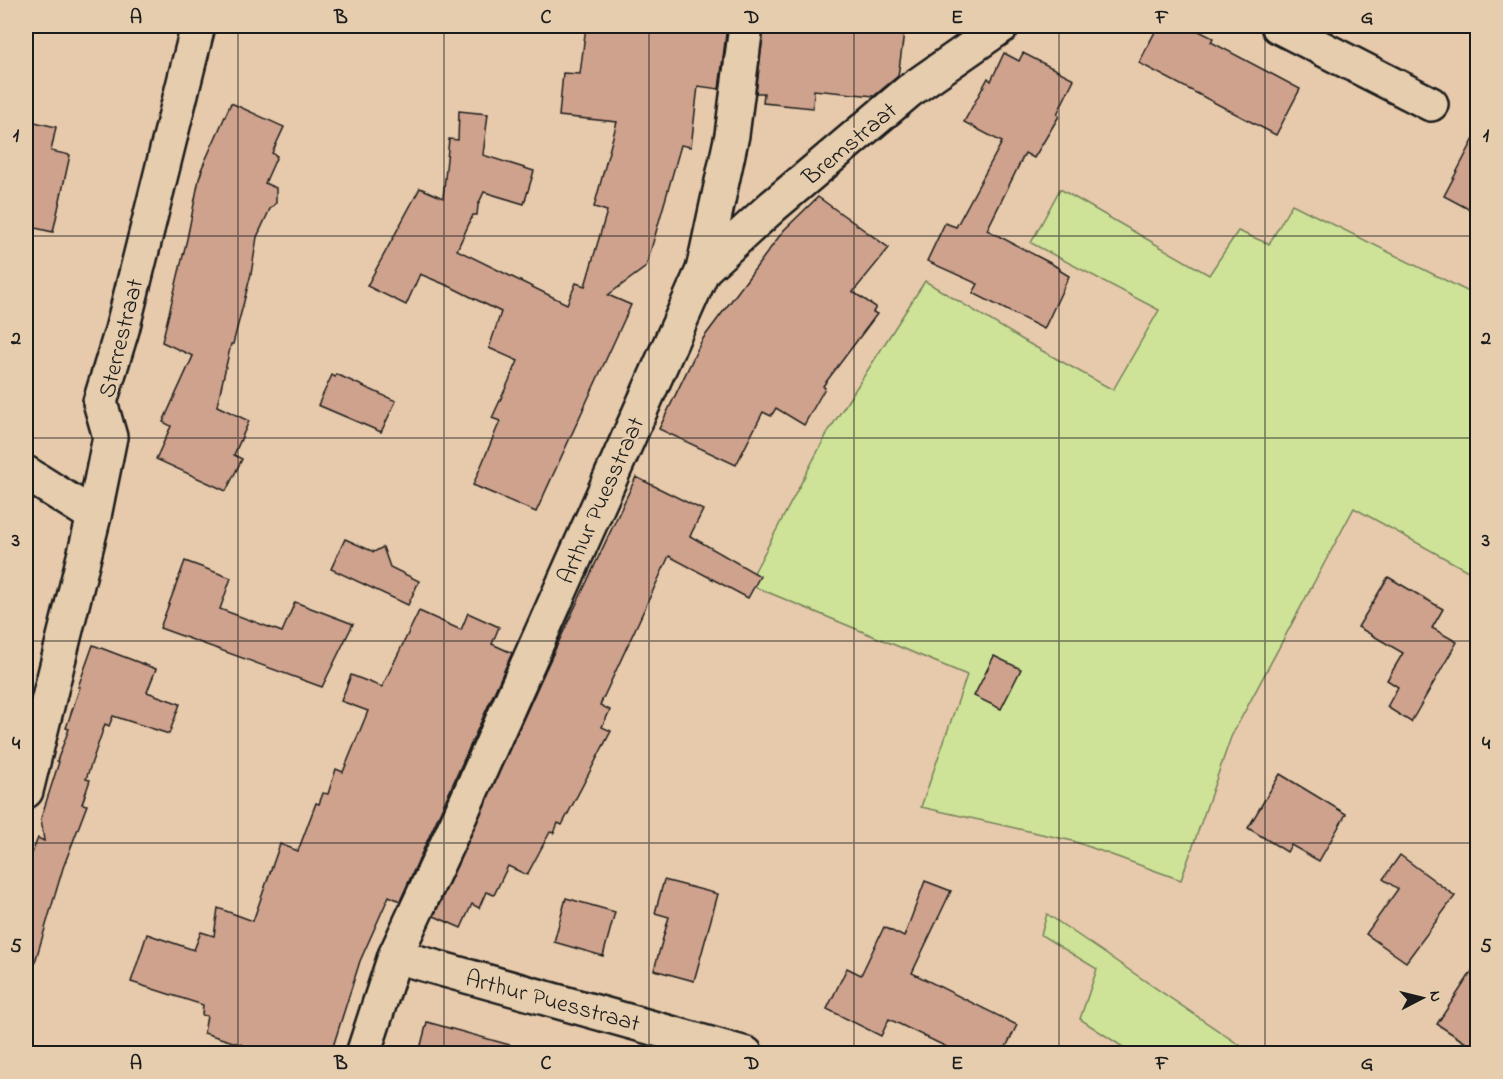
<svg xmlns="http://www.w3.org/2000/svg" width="1503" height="1079" font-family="'Indie Flower',sans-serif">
<rect width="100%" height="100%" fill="#e7caab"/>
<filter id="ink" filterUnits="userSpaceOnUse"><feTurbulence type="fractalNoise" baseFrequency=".0167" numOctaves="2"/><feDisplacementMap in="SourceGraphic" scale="12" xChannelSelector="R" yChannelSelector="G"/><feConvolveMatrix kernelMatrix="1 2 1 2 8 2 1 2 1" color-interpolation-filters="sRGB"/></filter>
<g filter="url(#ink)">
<!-- green -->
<g fill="#cee398" stroke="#75805a" stroke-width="1.5">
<path d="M1060,189L1209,275L1238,231L1269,244L1292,204L1477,296V576L1354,508L1231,737L1181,880L1073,841L921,807L967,675L748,584L828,432L925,281L1028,343L1113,390L1159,310L1031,243Z"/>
<path d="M1047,914L1251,1053H1132L1080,1019L1097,969L1041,935Z"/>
</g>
<!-- building -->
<g fill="#cea28d" stroke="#1c1c1c" stroke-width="1.5">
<path d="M586,26H727L719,89L698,86L691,147L681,145L646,267L608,295L631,305L536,512L473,485L500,421L492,418L518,361L489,348L501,312L451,287L420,274L406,305L367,286L420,188L443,198L449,139L458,140L459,111L488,114L483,155L534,171L524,204L484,192L478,205L477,215H473L457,250L567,304L576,283L585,286L607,211L594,207L617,122L559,116L563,73L580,74Z"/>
<path d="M764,26H905L898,76L874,96L814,90L813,108L763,103L764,93H756Z"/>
<path d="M1158,26H1189L1213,38L1211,42L1300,89L1276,135L1139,63Z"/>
<path d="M1004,53L1019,61L1023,53L1074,79L1057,114L1059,116L1034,158L1025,153L987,230L1052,264L1060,269L1059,270L1069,276L1044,329L973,293L978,284L927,261L945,223L956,227L1002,142L964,122L988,78L991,81Z"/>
<path d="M231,103L284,127L272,153L277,156L265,183L276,188V203L270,209L257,237L251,274L233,344H231L217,406L249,421L234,455L242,459L226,491L156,459L171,426L163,422L193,356L162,342L187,239L199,179L202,170H201Z"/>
<path d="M26,120L56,127L51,151L70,155L53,232L26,226Z"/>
<path d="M1478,131V214L1444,196Z"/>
<path d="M818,197L889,248L853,292L876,307L873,312L877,314L823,386L825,388L804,425L776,408L771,416L763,412L736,465L659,429L702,340L784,230Z"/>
<path d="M336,374L396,401L381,432L318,405L332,375L335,377Z"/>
<path d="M636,477L703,510L690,536L760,576L748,598L669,556L600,705L610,710L602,727L611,731L562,825L558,823L554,833L550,832L527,875L508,866L494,895L486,892L479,908L472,904L461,928L434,916L546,669Z"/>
<path d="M345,539L374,552L383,547L390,567L419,581L408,605L331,569Z"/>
<path d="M185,561L231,578L220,609L282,632L295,602L353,624L322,687L160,628Z"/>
<path d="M1388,577L1443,609L1432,628L1457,642L1411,722L1387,707L1398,687L1387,680L1403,653L1358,627Z"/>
<path d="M419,611L461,630L468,613L499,627L492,644L512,653L400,901L389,896L360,961L331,1053H243L246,1046L204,1033L207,1016L202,1015L203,1005L131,982L147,934L194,950L201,932L214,936L218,908L253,921L280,844L298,851L316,803L319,804L323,793L328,794L336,769L343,772L368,711L341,701L351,675L382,687Z"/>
<path d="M93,645L156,669L147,692L180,704L169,734L113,716L109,726L105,724L86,779L90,780L82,804L87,805L63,868L33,969L26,968V868L38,838L44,841L41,818L59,762L57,761L69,729L66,728L80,687H78Z"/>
<path d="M994,656L1021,669L1001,709L974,696Z"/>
<path d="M1280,774L1346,814L1319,861L1291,845L1287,852L1248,828Z"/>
<path d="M1400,855L1455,896L1406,962L1366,934L1398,889L1383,879Z"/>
<path d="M664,880L718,894L694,981L654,970L669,917L655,913Z"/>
<path d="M925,881L951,891L912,973L1017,1025L1003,1053H959L889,1019L881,1036L827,1009L847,968L861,975L884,927L904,937Z"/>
<path d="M566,898L615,912L603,956L554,942Z"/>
<path d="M1478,962V1051L1437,1024Z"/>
<path d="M427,1022L510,1045L509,1053H419Z"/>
</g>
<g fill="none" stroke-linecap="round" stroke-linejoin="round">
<!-- street casing -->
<g stroke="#1c1c1c" stroke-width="38">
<g id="street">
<path d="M1278,26L1431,104"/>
<path d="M703,270L773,206L909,91L1002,26"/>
<path d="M26,473L94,516"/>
<path d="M26,791L94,516L110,437L100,402L122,330L198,26"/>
<path d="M395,956L746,1054"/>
</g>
</g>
<!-- secondary casing -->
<g stroke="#1c1c1c" stroke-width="38">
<path id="secondary" d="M363,1054L395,956L460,816L703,270L732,135L746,26"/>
</g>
<!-- street -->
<use href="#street" stroke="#e5cdad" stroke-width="33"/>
<!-- secondary -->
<use href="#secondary" stroke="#e5cdad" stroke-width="33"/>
</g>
</g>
<!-- grid -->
<path fill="none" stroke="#1c1c1c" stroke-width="1.5" stroke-opacity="0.55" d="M238,26V1054M444,26V1054M649,26V1054M854,26V1054M1059,26V1054M1265,26V1054M26,236H1478M26,438H1478M26,641H1478M26,843H1478"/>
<g text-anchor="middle" stroke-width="4.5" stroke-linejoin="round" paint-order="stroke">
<!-- street labels -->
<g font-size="24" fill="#1c1c1c" stroke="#e5cdad">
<text transform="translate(849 143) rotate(-40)" y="8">Bremstraat</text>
<text transform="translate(120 338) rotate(-76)" y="8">Sterrestraat</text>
<text transform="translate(600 500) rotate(-66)" y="8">Arthur Puesstraat</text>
<text transform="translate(553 1000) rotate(15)" y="8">Arthur Puesstraat</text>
</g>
</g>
<!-- margin -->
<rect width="1503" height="1079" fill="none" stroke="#e5cdad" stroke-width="66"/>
<!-- north arrow -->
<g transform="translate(1422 998) rotate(83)" stroke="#e5cdad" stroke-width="4.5" paint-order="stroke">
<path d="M0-4.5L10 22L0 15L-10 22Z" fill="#1c1c1c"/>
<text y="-9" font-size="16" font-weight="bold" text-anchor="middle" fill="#1c1c1c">N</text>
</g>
<rect x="33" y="33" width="1437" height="1013" fill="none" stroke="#1c1c1c" stroke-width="2"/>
<g font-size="20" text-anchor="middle" font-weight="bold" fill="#1c1c1c">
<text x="136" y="23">A</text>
<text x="341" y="23">B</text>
<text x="546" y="23">C</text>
<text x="752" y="23">D</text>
<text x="957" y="23">E</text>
<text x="1162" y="23">F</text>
<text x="1367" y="23">G</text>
<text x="16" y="141">1</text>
<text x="1486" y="141">1</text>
<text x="16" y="344">2</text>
<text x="1486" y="344">2</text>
<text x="16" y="546">3</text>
<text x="1486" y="546">3</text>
<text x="16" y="749">4</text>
<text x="1486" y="749">4</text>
<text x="16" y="952">5</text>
<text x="1486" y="952">5</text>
<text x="136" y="1069">A</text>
<text x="341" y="1069">B</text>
<text x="546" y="1069">C</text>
<text x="752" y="1069">D</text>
<text x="957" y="1069">E</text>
<text x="1162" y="1069">F</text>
<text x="1367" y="1069">G</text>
</g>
</svg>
